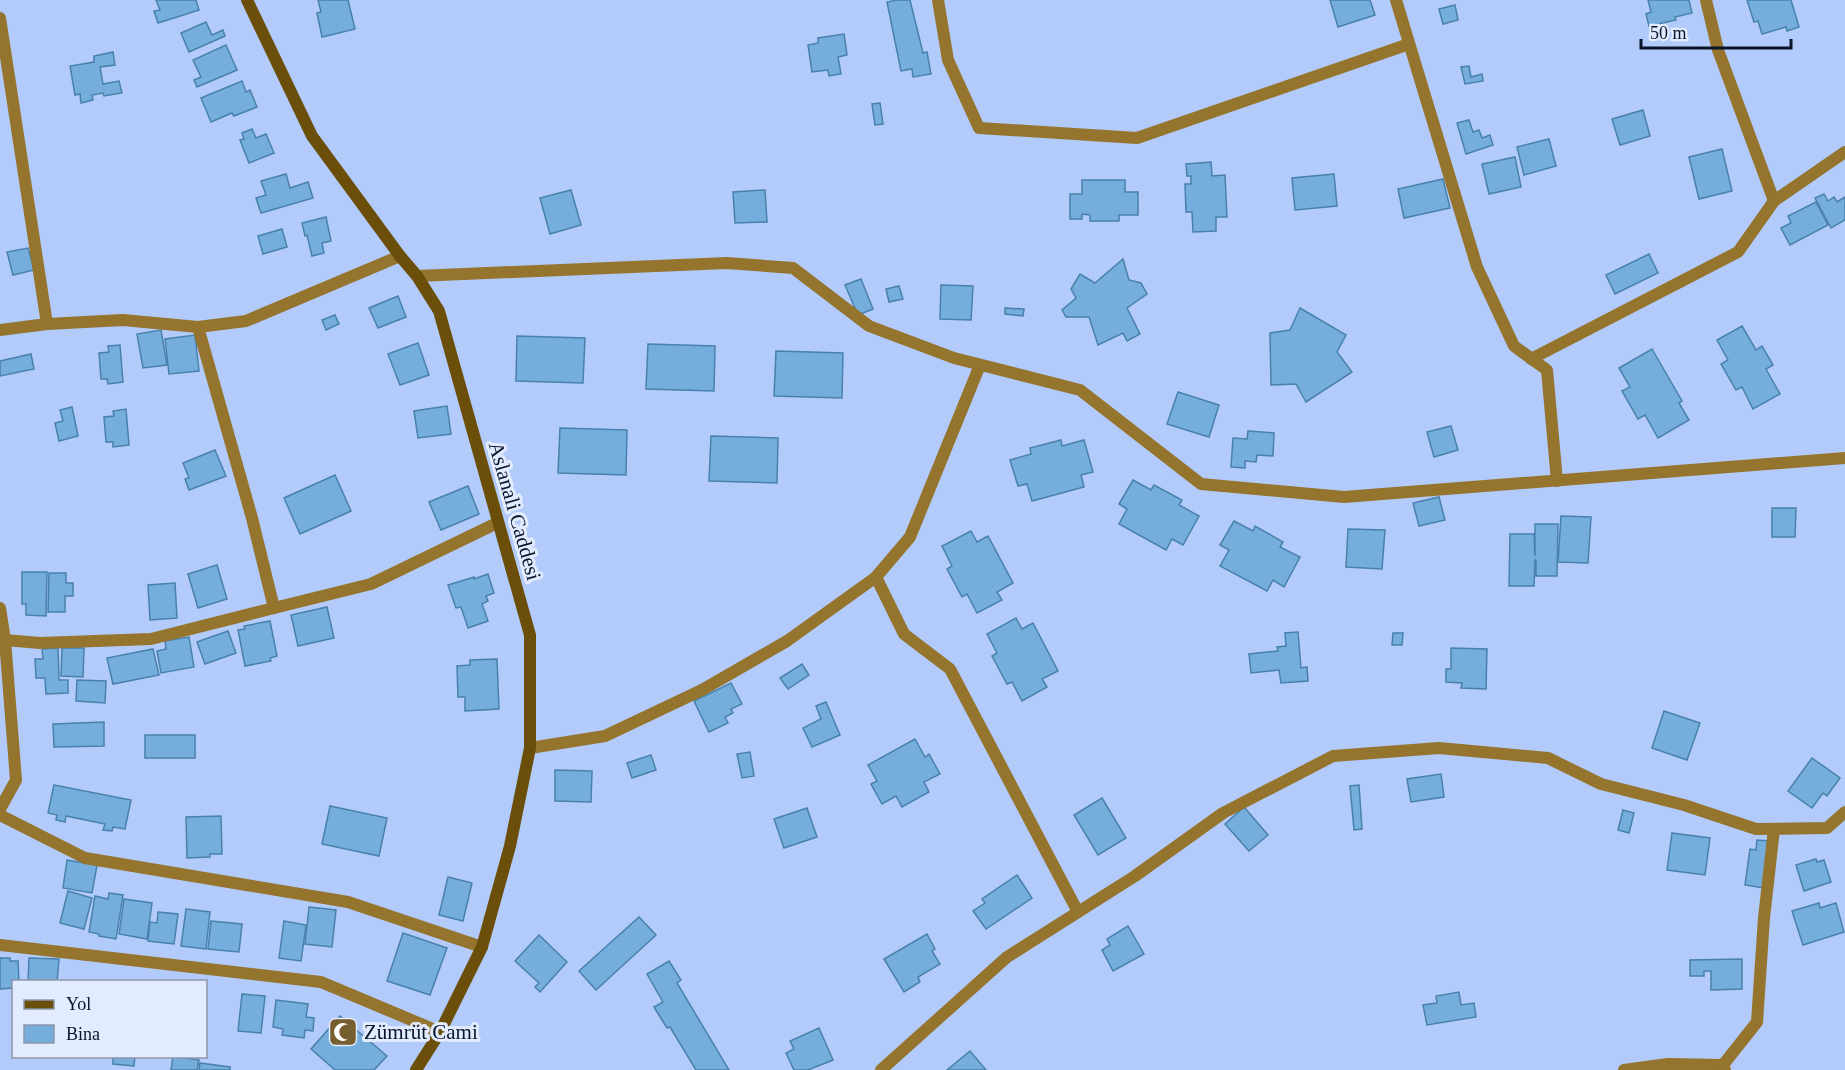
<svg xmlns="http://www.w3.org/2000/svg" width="1845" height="1070" font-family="'Times New Roman',serif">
<rect width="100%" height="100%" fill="#b2cbfa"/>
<!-- building -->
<g fill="#75aedc" stroke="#4881ac" stroke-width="1.5">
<path d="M156,0H196L199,10L158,23L154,11L160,10Z"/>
<path d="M318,0H348L355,29L322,37L317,13L321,12Z"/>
<path d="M897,0H910L923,53L927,52L931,74L913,77L912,69L901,71L887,2Z"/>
<path d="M1330,0H1370L1375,15L1338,27Z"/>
<path d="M1648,0H1689L1692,13L1675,17L1676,20L1649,26L1646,14L1651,12Z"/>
<path d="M1747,0H1791L1799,27L1787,31L1786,27L1762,34L1758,21L1754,22Z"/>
<path d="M1455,5L1458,20L1443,24L1439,9Z"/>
<path d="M206,22L212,35L223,30L225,36L189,52L181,33Z"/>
<path d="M844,34L847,55L838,57L841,74L829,76L828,70L812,72L808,45L818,43V38Z"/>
<path d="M226,45L237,70L197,87L194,80L201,77L193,60Z"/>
<path d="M113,52L115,65L100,67L103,84L119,81L122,93L104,96L103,93L92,95L93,100L81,103L80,94L75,95L70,66L94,62V56Z"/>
<path d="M1469,66L1471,77L1482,74L1483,81L1465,84L1461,67Z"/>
<path d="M242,81L246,92L250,90L257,107L234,116L232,113L211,122L201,98Z"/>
<path d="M880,103L883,124L875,125L872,104Z"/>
<path d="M1643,110L1650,136L1620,145L1612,119Z"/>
<path d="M1469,120L1473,132L1479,130L1482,138L1490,135L1493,145L1466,154L1457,123Z"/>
<path d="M252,129L256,138L266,134L274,153L249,163L240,140L244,139L242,133Z"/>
<path d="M1549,139L1556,166L1524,175L1517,147Z"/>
<path d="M1722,149L1732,191L1699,199L1689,157Z"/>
<path d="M1515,157L1521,187L1489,194L1482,164Z"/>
<path d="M1211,162L1212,176L1225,175L1227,217H1216V231L1193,232L1192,212H1186L1185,184H1191V176H1187L1186,164Z"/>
<path d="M286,174L290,188L308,182L313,198L261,213L256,198L266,195L261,181Z"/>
<path d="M1334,174L1337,206L1295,210L1292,178Z"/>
<path d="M1443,179L1450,208L1404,218L1398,189Z"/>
<path d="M1082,180H1125V192H1138V215H1119V221H1090V215L1082,214V219H1070V194H1082Z"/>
<path d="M571,190L581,225L550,234L540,198Z"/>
<path d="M765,190L767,222L735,223L733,192Z"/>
<path d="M1824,194L1828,201L1834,197L1837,202L1845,197V220L1831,228L1815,198Z"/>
<path d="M1816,202L1828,225L1790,245L1781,228L1791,223L1788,216Z"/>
<path d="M326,217L331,241L322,243L324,253L312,256L307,235L305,236L302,223Z"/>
<path d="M282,229L287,247L263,254L258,236Z"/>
<path d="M28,248L34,270L13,275L7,252Z"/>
<path d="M1649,254L1658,273L1615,294L1606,275Z"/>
<path d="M1123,259L1129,280L1141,283L1147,294L1127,308L1140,334L1127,341L1123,333L1098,345L1089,317H1066L1062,310L1076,298L1071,289L1080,274L1095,283Z"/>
<path d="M861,279L873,309L858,315L845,285Z"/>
<path d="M941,285L973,286L971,320L940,319Z"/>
<path d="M899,286L903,299L889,302L886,289Z"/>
<path d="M398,296L406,317L378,328L369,308Z"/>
<path d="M1005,308L1024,309L1023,316L1005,314Z"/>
<path d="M1300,308L1346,335L1337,352L1352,372L1306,402L1296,384L1271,385L1270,333L1290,330Z"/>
<path d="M335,315L339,324L326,330L322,320Z"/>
<path d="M1742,326L1756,350L1762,346L1773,365L1766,369L1780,394L1753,409L1742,387L1736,390L1721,364L1728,360L1717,340Z"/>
<path d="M161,330L167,365L143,368L137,334Z"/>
<path d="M195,335L199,371L169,374L165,339Z"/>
<path d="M517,336L585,338L583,383L516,381Z"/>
<path d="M418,343L429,375L400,385L388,354Z"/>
<path d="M648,344L715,346L714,391L646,389Z"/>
<path d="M120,345L123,382L108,384L107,379H101L99,353L109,352L108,346Z"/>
<path d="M1652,349L1682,401L1679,403L1689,420L1658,438L1645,415L1638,419L1622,391L1630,387L1619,368Z"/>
<path d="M776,351L843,353L842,398L774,396Z"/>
<path d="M31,354L34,369L0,376V361Z"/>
<path d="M1178,392L1219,405L1209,437L1167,424Z"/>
<path d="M447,406L451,434L418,438L414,411Z"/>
<path d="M72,407L78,436L59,441L55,423L63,421L60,410Z"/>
<path d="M126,409L129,445L113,447V442H106L104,417L114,416L113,411Z"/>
<path d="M1451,426L1458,450L1434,457L1427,432Z"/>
<path d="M560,428L627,430L626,475L558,473Z"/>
<path d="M1248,431L1274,433L1273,456L1257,455L1256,462L1245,461V468L1231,467L1233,438L1247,439Z"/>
<path d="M711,436L778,438L777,483L709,481Z"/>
<path d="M1061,440L1062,446L1084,440L1093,472L1081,475L1084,487L1032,501L1027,484L1018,486L1010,460L1031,454L1030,448Z"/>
<path d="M215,450L226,476L189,490L185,479L189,478L183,463Z"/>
<path d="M335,475L351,511L300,534L284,498Z"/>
<path d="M1133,480L1151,490L1154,485L1182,500L1179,505L1199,516L1183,545L1172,539L1166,550L1119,524L1127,509L1119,504Z"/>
<path d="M468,486L479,514L441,530L429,502Z"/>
<path d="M1439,497L1445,520L1419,526L1413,503Z"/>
<path d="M1772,508H1796L1795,537H1772Z"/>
<path d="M1561,516L1591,517L1588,563L1558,562Z"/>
<path d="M1234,521L1253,531L1255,526L1283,542L1280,547L1300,557L1284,587L1273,580L1267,591L1220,566L1229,550L1220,545Z"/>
<path d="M1535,524H1558L1557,576H1536V560H1535L1534,586H1509L1510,534H1534L1535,556Z"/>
<path d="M1348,529L1385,530L1382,569L1346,567Z"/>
<path d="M971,531L977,542L988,536L1013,583L997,592L1002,600L977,613L967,594L962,597L947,569L952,566L942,546Z"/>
<path d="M217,565L227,599L198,608L188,574Z"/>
<path d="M22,572H47L46,616L26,615V604H22Z"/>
<path d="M49,573H66V583H73V596H65V612H48Z"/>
<path d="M488,574L494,593L486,596L488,601L482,604L488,621L468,628L461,607L456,608L448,585L474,577V579Z"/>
<path d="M175,583L177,618L150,620L148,585Z"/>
<path d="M327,607L334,638L298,646L291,615Z"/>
<path d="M1016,618L1022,629L1033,623L1058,671L1042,679L1047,687L1022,701L1012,682L1007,684L992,656L997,653L987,634Z"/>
<path d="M270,621L277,656L270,658L271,661L245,666L238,630L245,629L244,626Z"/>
<path d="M228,631L236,653L205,664L197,642Z"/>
<path d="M1298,632L1301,668L1307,667L1308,681L1281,683L1279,670L1251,673L1249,654L1278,651L1277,647L1286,646L1285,633Z"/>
<path d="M1393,633H1403L1402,645H1392Z"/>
<path d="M189,637L194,667L161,673L157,651L166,649L165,641Z"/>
<path d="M58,648L59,680H68V693L46,694L45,678H36L35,659H43L42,649Z"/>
<path d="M62,648H84L83,677L61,676Z"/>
<path d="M1451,648L1487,649L1486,689L1461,688L1462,683L1446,682V669H1451Z"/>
<path d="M153,649L159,675L113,684L107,658Z"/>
<path d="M497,659L499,709L465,711V697H458L457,666L470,665V660Z"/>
<path d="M802,664L809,675L788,689L780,678Z"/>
<path d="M77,680L106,681L105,703L76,701Z"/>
<path d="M731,683L742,704L731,709L733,713L725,717L728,723L709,732L694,701Z"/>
<path d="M826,702L840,735L812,747L803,728L821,719L816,706Z"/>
<path d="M1664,711L1700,723L1687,760L1652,748Z"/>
<path d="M104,722V746L54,747L53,724Z"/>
<rect x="145" y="735" width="50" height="23"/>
<path d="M915,739L925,757L929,754L940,774L924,782L929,792L902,807L896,796L882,804L871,784L877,781L868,765Z"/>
<path d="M750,752L754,776L742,778L737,754Z"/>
<path d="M651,755L656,770L632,778L627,763Z"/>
<path d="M1812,758L1840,778L1827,796L1823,793L1812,808L1788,791Z"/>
<path d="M555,770L592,771L591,802L555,801Z"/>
<path d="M1441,774L1444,797L1411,802L1407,779Z"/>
<path d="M54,785L131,800L125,829L113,827L112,831L103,830L105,824L66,816L65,822L56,820L57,815L48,813Z"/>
<path d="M1359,785L1362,829L1354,830L1350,786Z"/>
<path d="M1102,798L1126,838L1098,855L1074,815Z"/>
<path d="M330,806L387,818L379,856L322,844Z"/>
<path d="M1244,807L1268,835L1249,851L1225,824Z"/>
<path d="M807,808L817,837L784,848L774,819Z"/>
<path d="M1623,810L1634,813L1629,833L1618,830Z"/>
<path d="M221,816L222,854H210V857L187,858L186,817Z"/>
<path d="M1672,833L1710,838L1705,875L1667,870Z"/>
<path d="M1757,840L1770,841L1763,888L1745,885L1750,849L1756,850Z"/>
<path d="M1816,859L1817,862L1824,860L1831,882L1804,891L1796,865Z"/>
<path d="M67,860L97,865L92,893L63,888Z"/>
<path d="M1017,875L1032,898L986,929L973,911L985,903L982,899Z"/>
<path d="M448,877L472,883L463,921L439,915Z"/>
<path d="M68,891L92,898L84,929L60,923Z"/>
<path d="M109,893L123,895L116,939L99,936V934L89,932L95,896L108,899Z"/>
<path d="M124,899L152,903L147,939L119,934Z"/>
<path d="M1819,903L1820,908L1836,903L1844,932L1803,945L1792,911Z"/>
<path d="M309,907L336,910L332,947L305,944Z"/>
<path d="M186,909L210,912L206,949L181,946Z"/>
<path d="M158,912L178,914L174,944L148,941L150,922L157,923Z"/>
<path d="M639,917L656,935L596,990L579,971Z"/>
<path d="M211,921L242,924L239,952L208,949Z"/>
<path d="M284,921L306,925L301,961L279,958Z"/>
<path d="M1128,926L1144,954L1113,971L1102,950L1110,945L1107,939Z"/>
<path d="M403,933L447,948L430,995L387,981Z"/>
<path d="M927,934L935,949L932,951L940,964L918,977L920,982L904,992L884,959Z"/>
<path d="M539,935L567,962L540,992L535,987L539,983L515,961Z"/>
<path d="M0,958H10V961H18L19,982H14V988L0,989Z"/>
<path d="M29,958L59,959L57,982H28Z"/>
<path d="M1742,959V989L1711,990V971H1704V976H1690V960Z"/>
<path d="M669,961L681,980L677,983L729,1070H696L670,1027L667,1028L654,1007L663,1002L647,974Z"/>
<path d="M1459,992L1461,1005L1474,1003L1476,1017L1427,1025L1423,1005L1437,1003L1436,996Z"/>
<path d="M242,994L265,996L261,1033L238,1031Z"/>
<path d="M276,1000L308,1004L306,1017L314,1018L313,1031L305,1030L304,1038L282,1035L283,1029L273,1027Z"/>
<path d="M340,1016L387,1056L374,1070H335L311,1049Z"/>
<path d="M819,1028L833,1060L808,1070H794L786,1053L794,1049L790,1041Z"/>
<path d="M970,1051L986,1070H947Z"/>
<path d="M113,1056H135L134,1066L113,1064Z"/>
<path d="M173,1056L199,1060L197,1070H171Z"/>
<path d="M200,1063L230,1067V1070H199Z"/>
</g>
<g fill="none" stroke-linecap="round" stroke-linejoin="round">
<!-- street -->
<g stroke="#95742e" stroke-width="12">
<path d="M938,0L948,60L979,128L1137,138L1409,44"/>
<path d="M1396,0L1477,267L1514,346L1547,370L1557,481"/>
<path d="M1706,0L1718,50L1774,201"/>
<path d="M0,18L47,324"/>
<path d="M417,276L727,263L793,268L869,326L954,358L1080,390L1201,484L1344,497L1845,458"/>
<path d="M198,327L252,518L274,608L371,584L497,523"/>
<path d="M0,330L47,324L123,320L198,327L246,321L400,256"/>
<path d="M1531,359L1738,252L1774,201L1845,152"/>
<path d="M876,577L904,634L950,669L1078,912"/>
<path d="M0,608L5,640L40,643L151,639L274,608"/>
<path d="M530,748L605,736L702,690L787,641L876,577L910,537L980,365"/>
<path d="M0,809L16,780L5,640"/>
<path d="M0,815L85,858L348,902L482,947"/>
<path d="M0,945L321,982L440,1032"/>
<path d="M881,1070L1007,957L1135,876L1223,813L1333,756L1439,748L1548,758L1601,784L1684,805L1756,829L1827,828L1845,812"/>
<path d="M1624,1070L1668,1064L1723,1065"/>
<path d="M1725,1070L1723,1065L1757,1022L1764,918L1774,829"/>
</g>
<!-- secondary -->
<path stroke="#6a4e09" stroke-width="12" d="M247,0L312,136L400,256L417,276L439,311L530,635V748L510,846L482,947L440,1032L416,1070"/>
</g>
<!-- icons -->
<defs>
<g id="mosque-square" transform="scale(1.5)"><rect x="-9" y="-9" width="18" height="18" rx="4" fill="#765e2f" stroke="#e2ecfe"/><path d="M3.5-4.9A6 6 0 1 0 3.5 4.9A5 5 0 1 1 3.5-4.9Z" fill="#fff"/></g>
</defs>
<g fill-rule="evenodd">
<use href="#mosque-square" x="343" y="1032"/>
</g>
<g text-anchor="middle" stroke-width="6" stroke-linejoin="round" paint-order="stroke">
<!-- street labels -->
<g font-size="21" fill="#0b152a" stroke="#e2ecfe">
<text transform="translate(515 511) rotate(74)" y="7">Aslanali Caddesi</text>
</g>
<!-- poi labels -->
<g font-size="21" fill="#0b152a" stroke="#e2ecfe" text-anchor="start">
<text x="364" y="1039">Zümrüt Cami</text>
</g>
</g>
<!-- legend -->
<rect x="12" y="980" width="195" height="78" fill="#e2ecfe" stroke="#8c96a9" stroke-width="1.5"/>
<rect x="24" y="1000" width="30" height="9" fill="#6a4e09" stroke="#8c96a9" stroke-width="1.5"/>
<text x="66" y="1010" font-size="18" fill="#0b152a">Yol</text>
<rect x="24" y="1025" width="30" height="18" fill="#75aedc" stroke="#8c96a9" stroke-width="1.5"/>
<text x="66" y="1040" font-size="18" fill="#0b152a">Bina</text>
<!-- scale -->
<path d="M1641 39v9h150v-9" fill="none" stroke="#0b152a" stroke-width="3"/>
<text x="1650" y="39" font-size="18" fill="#0b152a" stroke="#e2ecfe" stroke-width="4.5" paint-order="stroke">50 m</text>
</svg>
